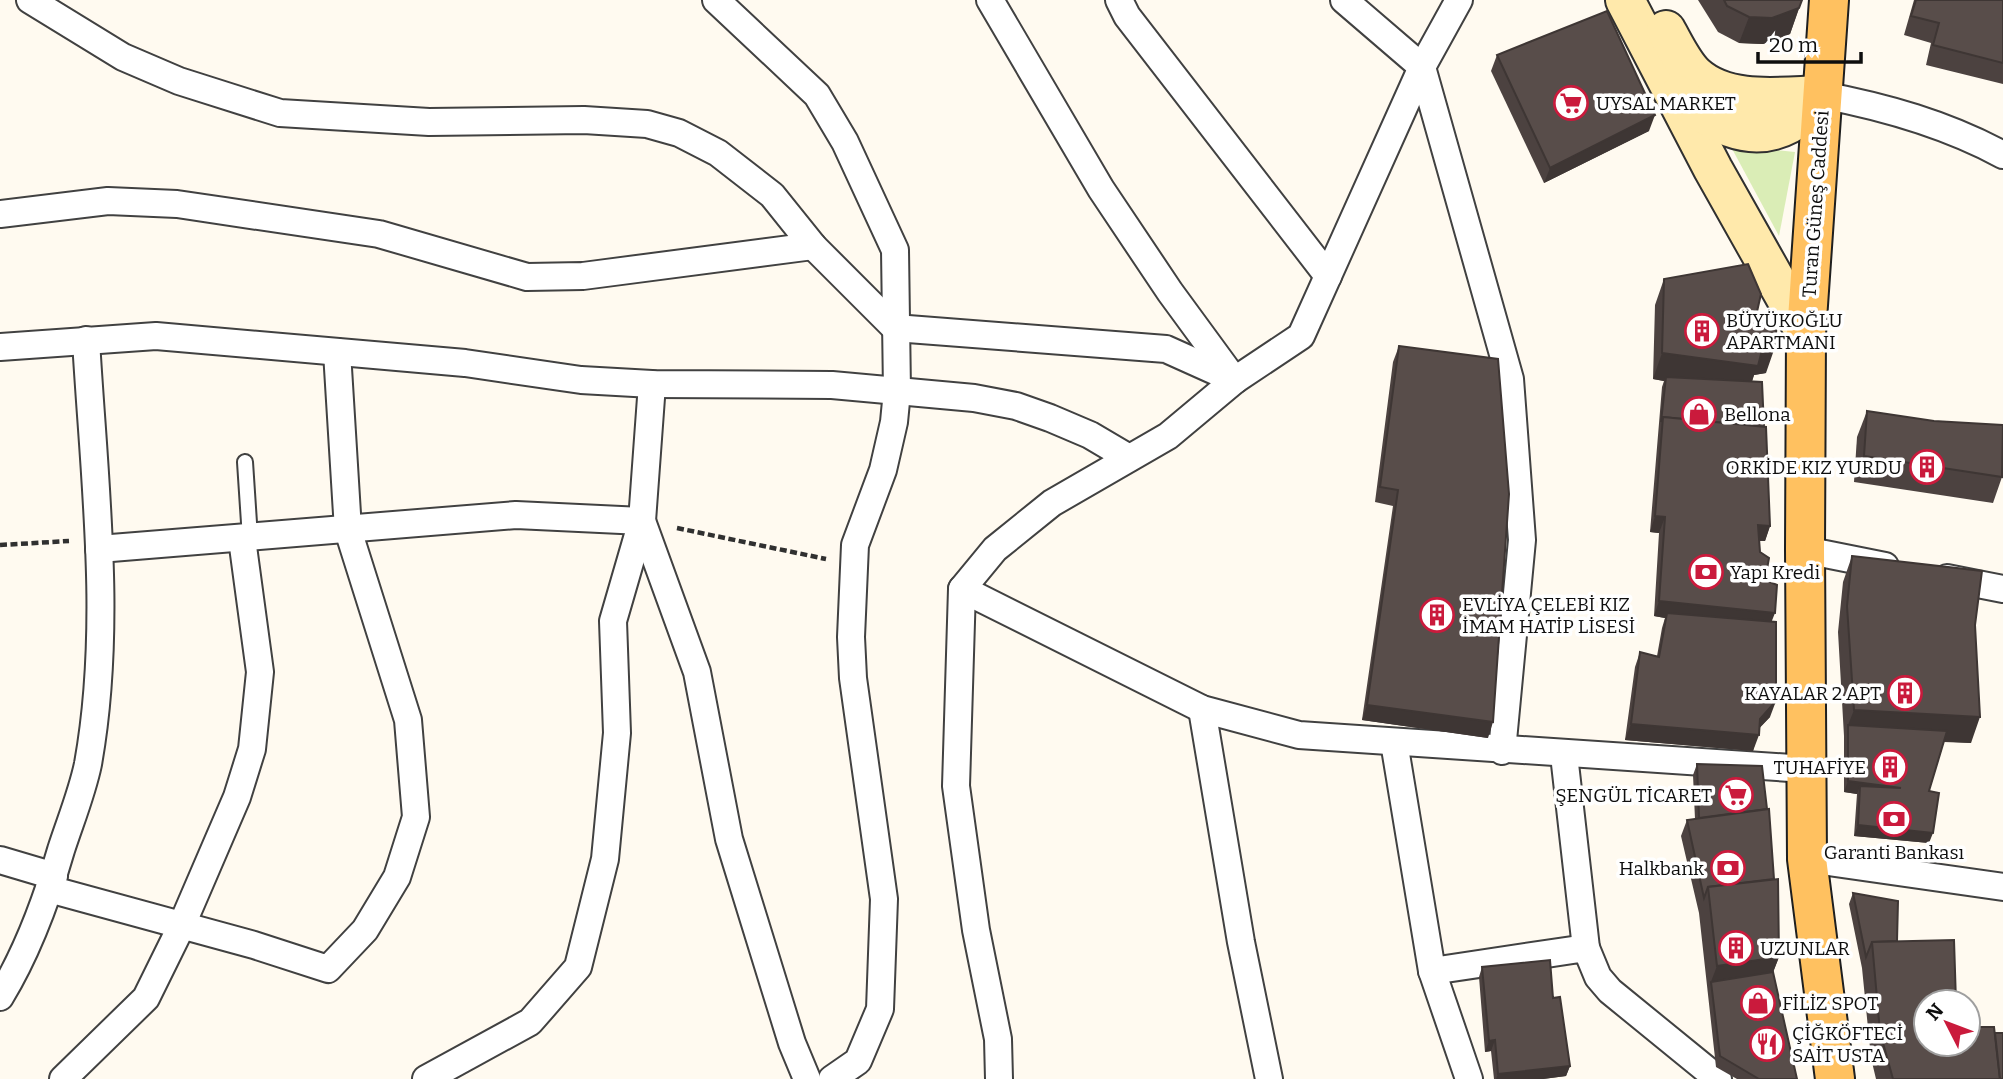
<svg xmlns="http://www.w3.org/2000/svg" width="2003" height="1079" font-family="Bitter,serif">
<rect width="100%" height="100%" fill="#fffaf0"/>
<!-- green -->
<path fill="#daedb6" d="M1730,145L1795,152L1779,236Z"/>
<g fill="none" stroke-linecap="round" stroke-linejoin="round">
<!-- service casing -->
<g stroke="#414141" stroke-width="18">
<path id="service" d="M245,462L250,538"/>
</g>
<!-- minor casing -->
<g stroke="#414141" stroke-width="30">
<g id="minor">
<path d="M30,0L123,57L179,81L280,113L429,122L584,120L647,124L679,133L718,153L772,195L813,246L895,328L1166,349L1235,380"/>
<path d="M716,0L817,95L845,142L895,250L897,391L894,422L883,470L855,545L851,637L853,678L884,899L880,1009L858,1061L832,1079"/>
<path d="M990,0L1101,189L1170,292L1233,378"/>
<path d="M1119,0L1127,16L1328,276"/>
<path d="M1344,0L1422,67L1510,379L1522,540L1502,751"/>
<path d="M1822,95C1885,107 1946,124 2003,155"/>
<path d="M0,214L108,201L177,204L379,234L527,277L583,276L813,246"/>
<path d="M0,347L156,336L465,363L581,380L652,384L832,385L974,398L1016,406L1050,418L1090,435L1129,458"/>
<path d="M642,521L697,672L729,839L792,1043L807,1079"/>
<path d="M99,549L516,515L642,521"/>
<path d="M1805,550L1885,566"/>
<path d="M1947,578L2003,589"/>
<path d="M962,589L1202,709L1299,735L1806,769"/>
<path d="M1202,709L1241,942L1269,1079"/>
<path d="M1394,742L1432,971L1469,1079"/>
<path d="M1564,755L1586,948"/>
<path d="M1807,859L2003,887"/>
<path d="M0,860L54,876"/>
<path d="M49,889L254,945L328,969L365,930L397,877L416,817L408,720L348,530L337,352"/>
<path d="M1432,971L1586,948L1598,977L1610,991L1718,1079"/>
<path d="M0,997C28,951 46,902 61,850C70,822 82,793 88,764C113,625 94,480 86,340"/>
<path d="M63,1079L146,998L181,927L237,797L252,749L260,672L242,539"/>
<path d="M426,1079L530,1022L578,967L605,859L617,733L613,621L642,521L652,384"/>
<path d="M999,1079L998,1039L976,930L956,786L962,589L995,549L1052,503L1168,436L1235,380L1301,336L1422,67L1459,0"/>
</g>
</g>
<!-- secondary casing -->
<g stroke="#303030" stroke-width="42">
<g id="secondary">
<path d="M1625,0L1713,169L1806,334"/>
<path d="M1666,30C1674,44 1683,64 1695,75C1728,105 1782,96 1822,95"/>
<path d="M1679,95C1710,121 1748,146 1789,124C1801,118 1812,104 1822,95"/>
</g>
</g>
<!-- primary casing -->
<g stroke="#1f1f1f" stroke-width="42">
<path id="primary" d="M1829,0L1806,334L1805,550L1807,859L1835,1079"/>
</g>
<!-- path -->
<g stroke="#303030" stroke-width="4.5" stroke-dasharray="7 3.5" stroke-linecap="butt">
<path d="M677,528L826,559"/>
<path d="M0,545L69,541"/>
</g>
<!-- service -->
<use href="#service" stroke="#fff" stroke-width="14"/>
<!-- minor -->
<use href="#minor" stroke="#fff" stroke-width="26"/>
<!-- secondary -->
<use href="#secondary" stroke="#ffe9ab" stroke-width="38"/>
<!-- primary -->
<use href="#primary" stroke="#ffc160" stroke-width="38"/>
</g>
<!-- wall -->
<g fill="#4c4240">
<path d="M1698,0H1802L1790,34L1763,44L1739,43L1718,32Z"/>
<path d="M1914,0H2003V84L1926,65L1931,43L1904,35Z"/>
<path d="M1497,55L1649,131L1544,183L1491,71Z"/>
<path d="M1664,279L1756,316L1766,373L1754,375L1752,382L1770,526L1765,541H1759L1760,552L1772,622L1770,717L1759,728L1753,751L1625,740L1635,667L1640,652L1657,656L1662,628L1665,618L1654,616L1659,533L1650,532L1662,387L1664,381L1653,379L1655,305Z"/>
<path d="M1399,346L1488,738L1362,720L1393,506L1375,502L1393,362Z"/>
<path d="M1867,411L2002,477L1993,503L1854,482L1857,437Z"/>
<path d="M1852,556L1975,625L1971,743L1944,742L1929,791V843L1854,836L1857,794L1844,792V736L1838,632L1843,582Z"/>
<path d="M1697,764L1779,957L1773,972L1797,1079H1737L1716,1067L1699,913L1681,836L1687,820L1695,819L1693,775Z"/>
<path d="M1853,893L1897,941L1926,1002L2003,1079H1876L1871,1058L1862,968L1849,904Z"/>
<path d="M1482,967L1553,998L1570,1066L1566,1076L1543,1079H1494L1491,1051L1485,1052L1479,977Z"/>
</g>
<!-- shaded-wall -->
<g fill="#3e3634">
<path d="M1799,8L1790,34L1763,44L1739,43L1749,17Z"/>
<path d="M1655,115L1649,131L1544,183L1550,168Z"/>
<path d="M1775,347L1766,373L1754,375L1748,392L1666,377L1664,381L1653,379L1662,353L1762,350Z"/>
<path d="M1655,516L1665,517L1659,533L1650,532Z"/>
<path d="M1758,525L1770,526L1765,541L1752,540Z"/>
<path d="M1659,601L1775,613L1769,628L1667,613L1665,618L1654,616Z"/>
<path d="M1776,701L1770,717L1754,734L1760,719Z"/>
<path d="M1367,705L1493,722L1488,738L1362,720Z"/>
<path d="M1854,710L1980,717L1971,743L1848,736V725Z"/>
<path d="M1631,724L1759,735L1753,751L1625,740Z"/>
<path d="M1848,781L1901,788L1860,786L1857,794L1844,792Z"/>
<path d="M1858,825L1933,833L1929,843L1854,836Z"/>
<path d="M1779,957L1769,983L1711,982L1707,992L1717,966Z"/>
<path d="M1495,1040L1491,1051L1485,1052L1489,1041Z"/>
<path d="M1570,1066L1566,1076L1543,1079H1496L1498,1074Z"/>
</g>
<!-- building -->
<g fill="#584d4a" stroke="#3e3634" stroke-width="2">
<path d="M1724,0H1802L1799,8L1772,18L1749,17L1727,6Z"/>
<path d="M1916,0H2003V63L1933,45L1939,23L1911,16Z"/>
<path d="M1607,11L1655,115L1550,168L1497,55Z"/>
<path d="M1748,264L1761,294L1756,316L1777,320L1775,347L1762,350L1758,366L1662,353L1664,279Z"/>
<path d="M1399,346L1498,359L1509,494L1493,722L1367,705L1398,490L1380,487Z"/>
<path d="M1666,377L1762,382L1764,427L1663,417L1661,422Z"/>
<path d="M1867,411L1934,421L2003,425L2002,477L1864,456Z"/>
<path d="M1663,417L1766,427L1770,526L1758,525L1760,552L1769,558L1765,580L1777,585L1775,613L1659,601L1665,517L1655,516Z"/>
<path d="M1852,556L1982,571L1975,625L1980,717L1854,710L1847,606Z"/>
<path d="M1667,613L1776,622V701L1760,719L1759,735L1631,724L1640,652L1659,657Z"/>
<path d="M1848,725L1947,731L1929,791L1939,793L1933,833L1858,825L1860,786L1901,788L1848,781Z"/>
<path d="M1697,764L1762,766L1767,809L1699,818Z"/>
<path d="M1769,809L1774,879L1708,887L1704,898L1687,820Z"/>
<path d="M1778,879L1779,957L1717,966L1708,887Z"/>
<path d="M1853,893L1898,901L1897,941L1872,942L1866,957Z"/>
<path d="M1954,940L1956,1002H1926V1044H1968V1027H1994L2000,1079H1893L1880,1032L1872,942Z"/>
<path d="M1550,960L1553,998L1560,997L1570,1066L1498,1074L1495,1040L1489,1041L1482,967Z"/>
<path d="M1773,972L1797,1079H1759L1720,1056L1711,982Z"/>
<path d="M1995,1033H2003V1079H2000Z"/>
</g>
<!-- icons -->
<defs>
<g id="supermarket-ring" transform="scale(1.75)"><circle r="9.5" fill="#fff" stroke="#ca1a3c" stroke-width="1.5"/><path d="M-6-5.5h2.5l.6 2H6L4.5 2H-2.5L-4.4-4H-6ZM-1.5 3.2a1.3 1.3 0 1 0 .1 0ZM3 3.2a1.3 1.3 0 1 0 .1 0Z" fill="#ca1a3c"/></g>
<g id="building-ring" transform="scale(1.75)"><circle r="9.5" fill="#fff" stroke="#ca1a3c" stroke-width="1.5"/><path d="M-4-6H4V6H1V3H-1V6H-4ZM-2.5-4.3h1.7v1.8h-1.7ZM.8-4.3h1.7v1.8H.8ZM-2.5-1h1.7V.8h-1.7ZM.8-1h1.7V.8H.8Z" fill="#ca1a3c"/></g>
<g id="shop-ring" transform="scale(1.75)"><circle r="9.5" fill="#fff" stroke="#ca1a3c" stroke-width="1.5"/><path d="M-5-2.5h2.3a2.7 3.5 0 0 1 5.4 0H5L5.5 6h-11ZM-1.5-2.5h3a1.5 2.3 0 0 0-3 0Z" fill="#ca1a3c"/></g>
<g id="bank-ring" transform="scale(1.75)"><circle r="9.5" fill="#fff" stroke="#ca1a3c" stroke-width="1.5"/><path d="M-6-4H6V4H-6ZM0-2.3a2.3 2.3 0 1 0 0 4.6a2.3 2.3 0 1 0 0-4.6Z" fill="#ca1a3c"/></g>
<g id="restaurant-ring" transform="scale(1.75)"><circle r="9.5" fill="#fff" stroke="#ca1a3c" stroke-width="1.5"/><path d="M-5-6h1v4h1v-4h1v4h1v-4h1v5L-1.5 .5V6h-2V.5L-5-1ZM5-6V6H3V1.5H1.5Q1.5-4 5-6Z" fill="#ca1a3c"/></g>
</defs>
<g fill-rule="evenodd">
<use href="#supermarket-ring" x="1571" y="103"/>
<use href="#building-ring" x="1702" y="331"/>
<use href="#shop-ring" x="1699" y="414"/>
<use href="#building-ring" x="1927" y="467"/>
<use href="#bank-ring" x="1706" y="572"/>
<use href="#building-ring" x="1437" y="615"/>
<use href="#building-ring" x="1905" y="693"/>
<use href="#building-ring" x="1890" y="767"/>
<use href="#supermarket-ring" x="1736" y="795"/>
<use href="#bank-ring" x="1894" y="819"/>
<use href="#bank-ring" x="1728" y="868"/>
<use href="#building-ring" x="1736" y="948"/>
<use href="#shop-ring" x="1758" y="1003"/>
<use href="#restaurant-ring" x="1767" y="1044"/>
</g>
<g text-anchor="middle" stroke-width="7" stroke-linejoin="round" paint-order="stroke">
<!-- poi labels -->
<g font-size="19" fill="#0e0e0e" stroke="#fff" text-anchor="start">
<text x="1596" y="110">UYSAL MARKET</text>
<text x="1726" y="327">BÜYÜKOĞLU<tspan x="1726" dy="22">APARTMANI</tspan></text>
<text x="1724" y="421">Bellona</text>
<text x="1902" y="474" text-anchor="end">ORKİDE KIZ YURDU</text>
<text x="1730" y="579">Yapı Kredi</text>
<text x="1462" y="611">EVLİYA ÇELEBİ KIZ<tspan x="1462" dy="22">İMAM HATİP LİSESİ</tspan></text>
<text x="1881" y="700" text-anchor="end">KAYALAR 2 APT</text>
<text x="1866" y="774" text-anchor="end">TUHAFİYE</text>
<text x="1712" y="802" text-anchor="end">ŞENGÜL TİCARET</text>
<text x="1894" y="859" text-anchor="middle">Garanti Bankası</text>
<text x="1704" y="875" text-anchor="end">Halkbank</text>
<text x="1760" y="955">UZUNLAR</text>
<text x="1782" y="1010">FİLİZ SPOT</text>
<text x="1792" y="1040">ÇİĞKÖFTECİ<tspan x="1792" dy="22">SAİT USTA</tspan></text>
</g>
<!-- street labels -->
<g font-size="19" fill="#0e0e0e" stroke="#fff">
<text transform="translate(1815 204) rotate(-86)" y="7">Turan Güneş Caddesi</text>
</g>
</g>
<!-- north arrow -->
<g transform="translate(1947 1023) rotate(312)"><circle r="33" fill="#ffffff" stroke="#9f9f9f" stroke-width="2"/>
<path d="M0-5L12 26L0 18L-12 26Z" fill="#ca1a3c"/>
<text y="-10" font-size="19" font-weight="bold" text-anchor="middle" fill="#0e0e0e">N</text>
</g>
<!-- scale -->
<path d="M1758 52v10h103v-10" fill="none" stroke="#0e0e0e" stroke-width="3.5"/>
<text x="1769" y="52" font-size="21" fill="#0e0e0e" stroke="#ffffff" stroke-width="5" paint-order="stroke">20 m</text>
</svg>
